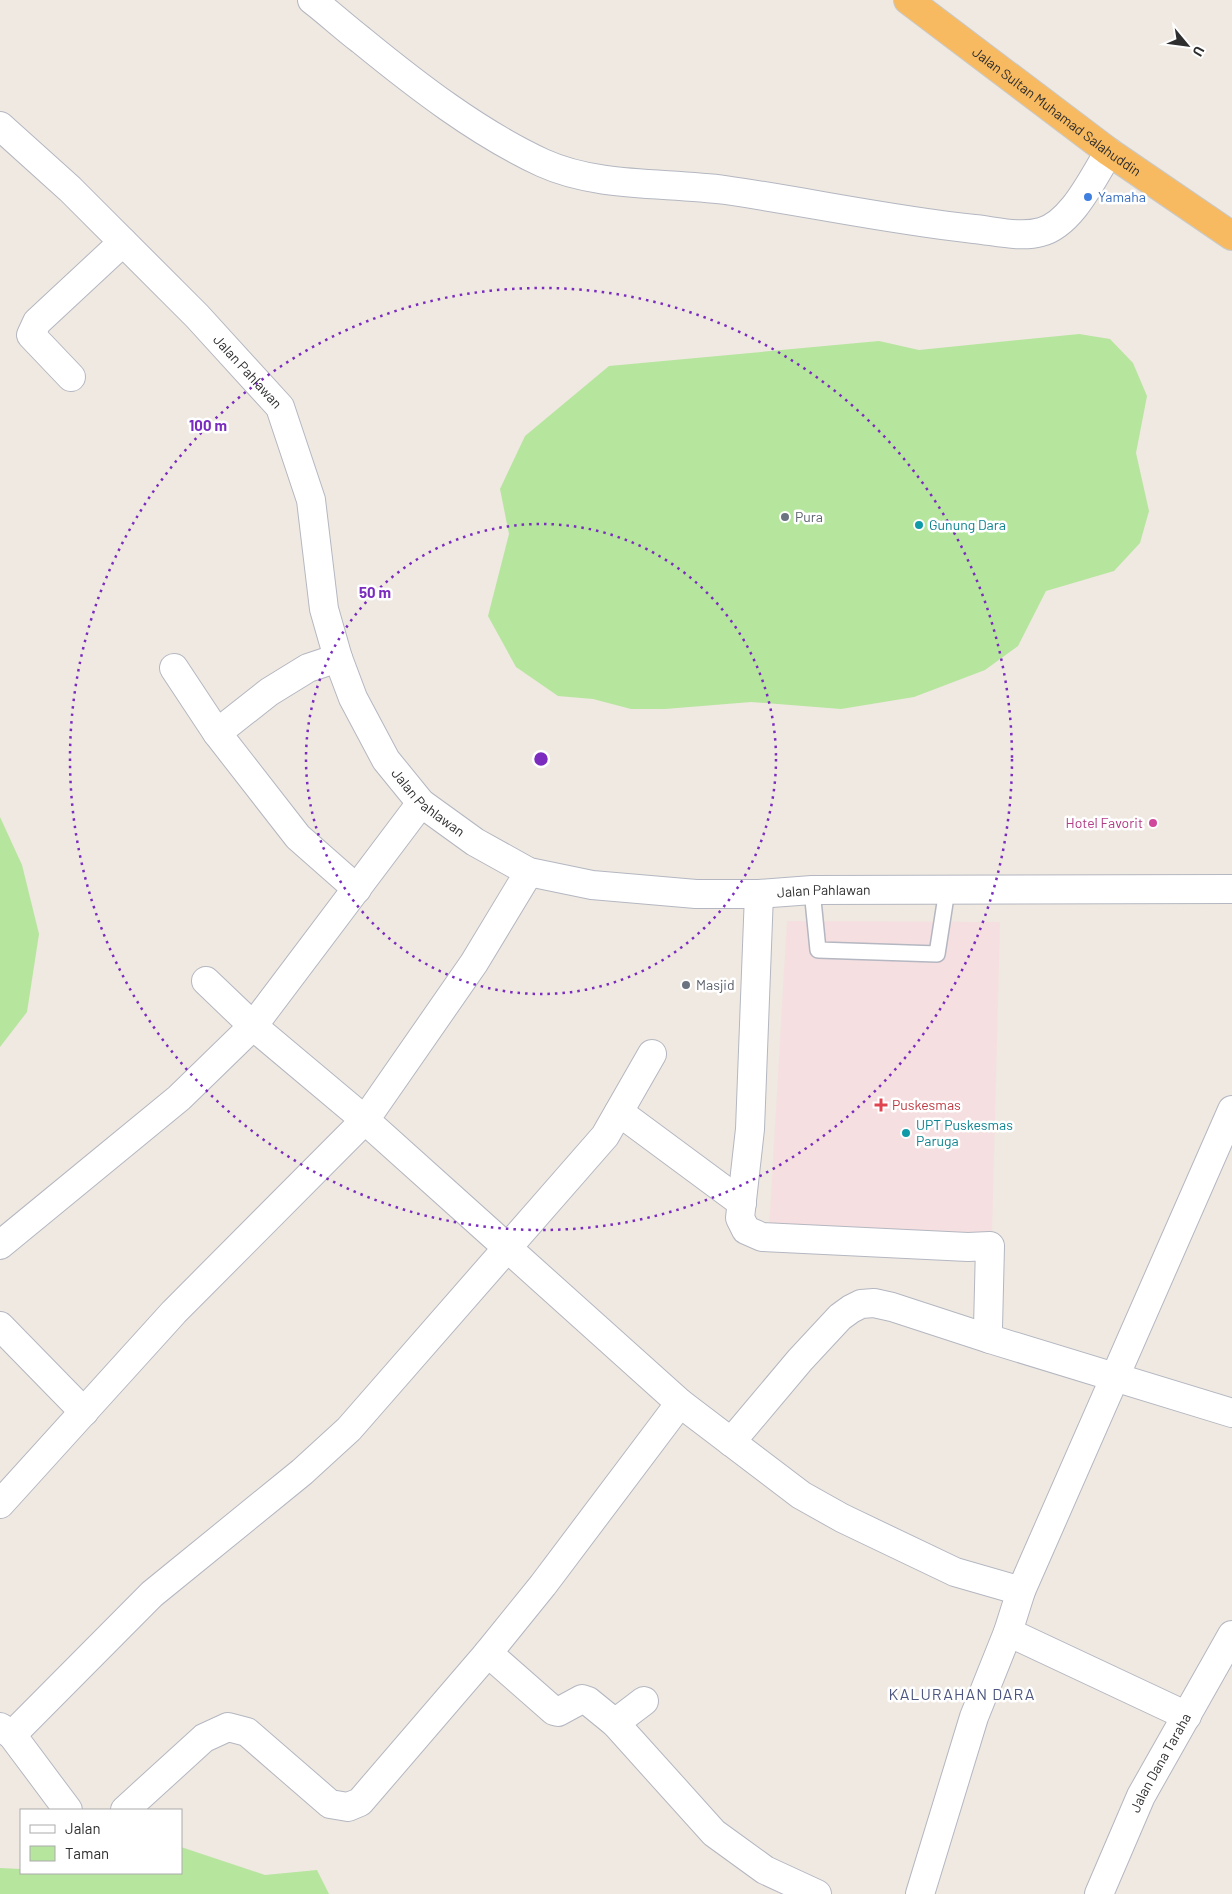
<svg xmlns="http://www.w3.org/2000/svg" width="1232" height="1894" font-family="Barlow,sans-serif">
<rect width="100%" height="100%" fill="#efe9e1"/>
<!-- medical -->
<path fill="#f5dfe0" d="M787,921L1000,922L992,1234L769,1230Z"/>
<!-- green -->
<g fill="#b6e59e">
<path d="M1079,334L1110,339L1133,363L1147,396L1136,453L1149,511L1140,543L1114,571L1046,591L1018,646L985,670L914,697L841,709L751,702L665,709H631L593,699L558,696L516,667L488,616L509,534L500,489L525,436L609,366L879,341L919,350Z"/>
<path d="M0,817L22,865L39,934L27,1012L0,1047Z"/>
<path d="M181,1847L265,1875L317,1870L329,1894H0V1868L21,1869V1873H181Z"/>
</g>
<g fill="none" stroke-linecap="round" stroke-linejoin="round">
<!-- service casing -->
<g stroke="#b4b7c1" stroke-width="18">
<path id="service" d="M812,890L818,950L937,954L947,890"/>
</g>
<!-- minor casing -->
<g stroke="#b4b7c1" stroke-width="30">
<g id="minor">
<path d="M312,0C329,13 344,27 361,40C416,85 478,133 543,163C598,188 666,182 725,190C808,202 890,220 974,229C995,231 1020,238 1041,232C1072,224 1093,177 1109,152"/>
<path d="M71,377L31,335L37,322L123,242"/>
<path d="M174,668L217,733L298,837L357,889"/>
<path d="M217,733L269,692L308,668L338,658"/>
<path d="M529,872L474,963L365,1120L680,1403L801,1495L842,1518L955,1572L1021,1591"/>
<path d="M759,894L750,1129L740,1218L746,1230L762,1237L968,1247L990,1246L988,1328L990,1339L1232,1413"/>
<path d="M619,1112L742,1203"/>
<path d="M0,1245L179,1098L253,1026L421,803"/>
<path d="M0,1326L84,1412"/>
<path d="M731,1442L800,1360L840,1317L851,1309L861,1304L874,1303L892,1307L990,1339"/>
<path d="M0,1504L174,1312L365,1120L253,1026L206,981"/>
<path d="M1008,1632L1187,1716"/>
<path d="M488,1653L554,1711L558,1712L582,1699L588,1701L615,1723L714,1833L765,1870L817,1894"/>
<path d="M615,1723L644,1701"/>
<path d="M0,1727L12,1735L68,1810"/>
<path d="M12,1735L152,1594L302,1472L349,1429L605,1136L652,1054"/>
<path d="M125,1810L204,1738L228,1727L247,1732L330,1804L348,1807L360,1802L488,1653L543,1585L680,1403"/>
<path d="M920,1894L974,1717L1008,1632L1021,1591L1232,1110"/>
</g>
</g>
<!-- tertiary casing -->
<g stroke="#b4b7c1" stroke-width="30">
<g id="tertiary">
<path id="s1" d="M1099,1894L1141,1796L1232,1635"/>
</g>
</g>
<!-- secondary casing -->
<g stroke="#b4b7c1" stroke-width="30">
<g id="secondary">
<path id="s2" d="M0,126L70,189L197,316L280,407L311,500L324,609L338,658L353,698L386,760L421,803L475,842L529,872L592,885L696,894H759L812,890L1232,889"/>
</g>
</g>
<!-- trunk casing -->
<g stroke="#c9c9c9" stroke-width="30">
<g id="trunk">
<path id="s3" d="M908,0L1109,152L1232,236"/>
</g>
</g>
<!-- service -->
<use href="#service" stroke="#fff" stroke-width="15"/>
<!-- minor -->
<use href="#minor" stroke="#fff" stroke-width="28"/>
<!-- tertiary -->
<use href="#tertiary" stroke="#fff" stroke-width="28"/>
<!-- secondary -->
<use href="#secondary" stroke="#fff" stroke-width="28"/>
<!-- trunk -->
<use href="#trunk" stroke="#f8ba60" stroke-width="28"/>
</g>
<!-- distance rings -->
<g fill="none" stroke="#7b2cbf" stroke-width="2.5" stroke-dasharray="2.5 5">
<circle cx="541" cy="759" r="235"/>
<circle cx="541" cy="759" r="471"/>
</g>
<!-- markers -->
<circle fill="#3f7fe0" stroke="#fff" stroke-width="2" cx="1088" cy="197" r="5"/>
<g fill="#6b7280" stroke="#fff" stroke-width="2">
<circle cx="785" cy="517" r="5"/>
<circle cx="686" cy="985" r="5"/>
</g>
<g fill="#0f9aa8" stroke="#fff" stroke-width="2">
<circle cx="919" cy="525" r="5"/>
<circle cx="906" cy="1133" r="5"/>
</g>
<circle fill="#d1479c" stroke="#fff" stroke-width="2" cx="1153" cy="823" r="5"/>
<path fill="#e0444e" stroke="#fff" stroke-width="2" d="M878.5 1097.5h5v5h5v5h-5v5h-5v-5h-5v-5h5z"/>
<g text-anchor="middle" stroke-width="5" stroke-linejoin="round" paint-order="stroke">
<!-- street labels -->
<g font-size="14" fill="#2e2e2e" stroke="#fff">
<text dy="5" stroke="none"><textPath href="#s3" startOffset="186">Jalan Sultan Muhamad Salahuddin</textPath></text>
<text dy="5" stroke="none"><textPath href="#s2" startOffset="349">Jalan Pahlawan</textPath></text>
<text dy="5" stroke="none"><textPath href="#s2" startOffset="829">Jalan Pahlawan</textPath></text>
<text dy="5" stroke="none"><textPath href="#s2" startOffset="1249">Jalan Pahlawan</textPath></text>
<text dy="5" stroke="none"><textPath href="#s1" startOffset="145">Jalan Dana Taraha</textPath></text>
</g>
<!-- shop labels -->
<g font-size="14" fill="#366cbe" stroke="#fff" text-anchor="start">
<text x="1098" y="202">Yamaha</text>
</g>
<!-- worship labels -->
<g font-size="14" fill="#5b616d" stroke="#fff" text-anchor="start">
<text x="795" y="522">Pura</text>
<text x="696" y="990">Masjid</text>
</g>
<!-- culture labels -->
<g font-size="14" fill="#0d838f" stroke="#fff" text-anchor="start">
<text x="929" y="530">Gunung Dara</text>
<text x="916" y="1130">UPT Puskesmas<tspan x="916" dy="16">Paruga</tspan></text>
</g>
<!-- hotel labels -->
<g font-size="14" fill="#b23c85" stroke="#fff" text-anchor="end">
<text x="1143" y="828">Hotel Favorit</text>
</g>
<!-- health labels -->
<g font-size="14" fill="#be3a42" stroke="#fff" text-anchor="start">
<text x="892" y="1110">Puskesmas</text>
</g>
<!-- quarter labels -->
<g font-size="16" letter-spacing="1" fill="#4d5680" stroke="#fff">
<text x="962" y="1700">KALURAHAN DARA</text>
</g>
</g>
<circle cx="541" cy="759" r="8" fill="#7b2cbf" stroke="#fff" stroke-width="2.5"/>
<g font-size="15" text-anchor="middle" font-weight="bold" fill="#7b2cbf" stroke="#fff" stroke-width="5" stroke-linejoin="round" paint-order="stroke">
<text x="208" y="431">100 m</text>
<text x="375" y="598">50 m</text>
</g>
<!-- legend -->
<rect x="20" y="1809" width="162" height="65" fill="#ffffff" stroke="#ababab"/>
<rect x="30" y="1825" width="25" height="8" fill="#ffffff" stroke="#ababab"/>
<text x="65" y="1834" font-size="15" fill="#2e2e2e">Jalan</text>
<rect x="30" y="1846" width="25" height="15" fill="#b6e59e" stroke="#ababab"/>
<text x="65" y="1859" font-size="15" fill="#2e2e2e">Taman</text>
<!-- north arrow -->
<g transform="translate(1187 45) rotate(119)" stroke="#ffffff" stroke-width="4" paint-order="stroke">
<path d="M0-4L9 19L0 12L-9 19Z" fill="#2e2e2e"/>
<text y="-8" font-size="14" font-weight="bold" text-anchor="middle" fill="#2e2e2e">U</text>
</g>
</svg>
